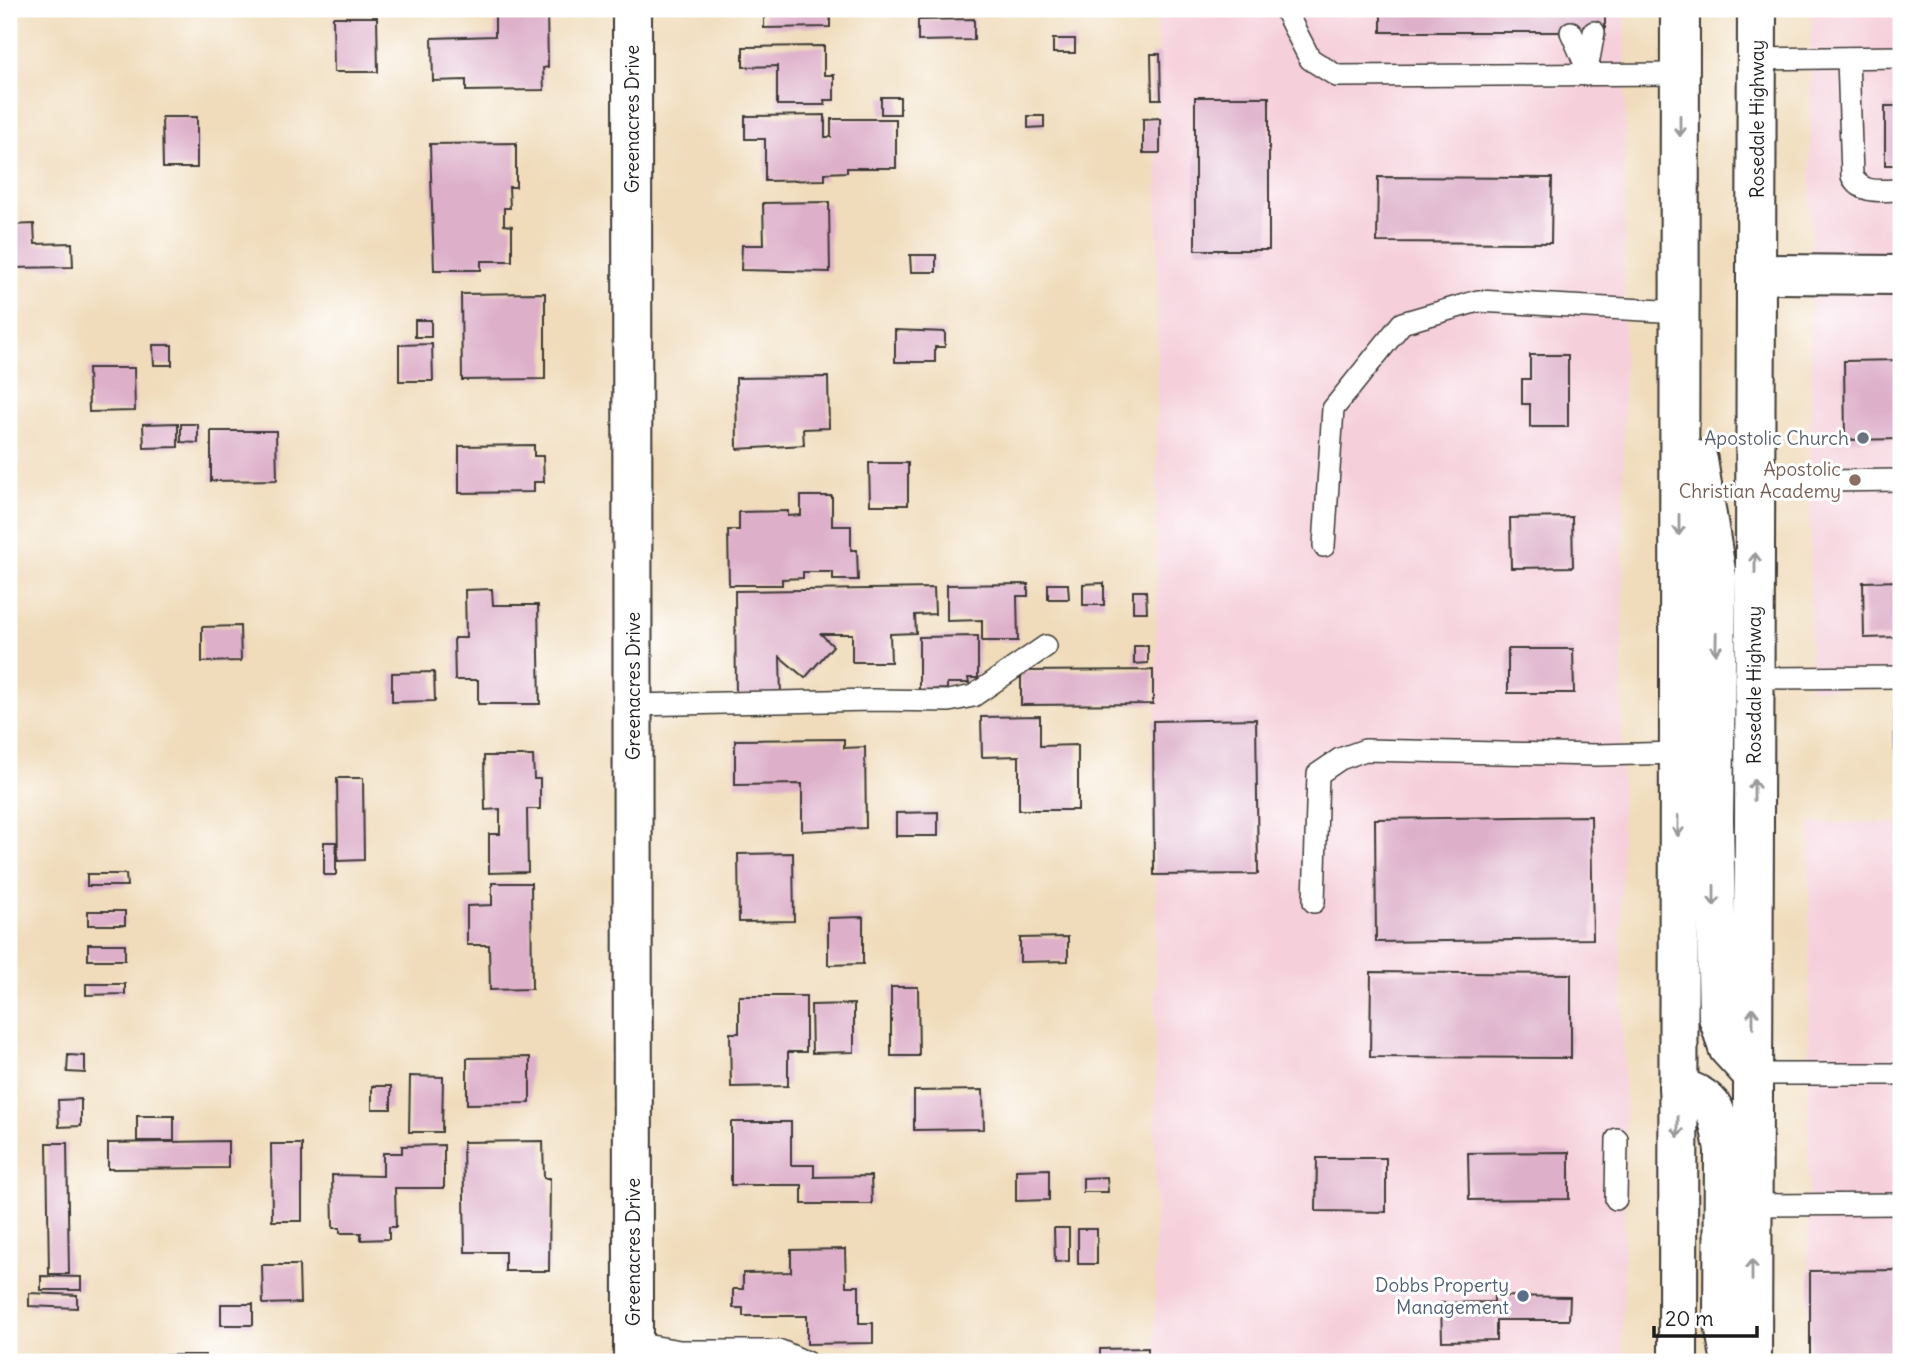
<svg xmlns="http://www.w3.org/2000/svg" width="1910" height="1371" font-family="Delius,sans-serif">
<rect width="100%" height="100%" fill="#fff"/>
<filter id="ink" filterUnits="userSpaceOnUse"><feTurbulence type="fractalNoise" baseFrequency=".0143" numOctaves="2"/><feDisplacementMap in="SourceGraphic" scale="14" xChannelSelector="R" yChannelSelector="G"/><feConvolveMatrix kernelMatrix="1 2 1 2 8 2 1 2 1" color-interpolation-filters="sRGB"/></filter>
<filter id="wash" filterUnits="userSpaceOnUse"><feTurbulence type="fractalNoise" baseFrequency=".00686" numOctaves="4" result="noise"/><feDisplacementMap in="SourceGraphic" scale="28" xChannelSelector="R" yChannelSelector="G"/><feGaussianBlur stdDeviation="1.57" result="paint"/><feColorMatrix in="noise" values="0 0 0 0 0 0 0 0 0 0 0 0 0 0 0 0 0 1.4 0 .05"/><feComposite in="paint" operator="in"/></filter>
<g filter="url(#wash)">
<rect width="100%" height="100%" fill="#f0dcbb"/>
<!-- built -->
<g fill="#f5cfda">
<path d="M1158,9H1626L1621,963L1626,1127L1622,1362H1155Z"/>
<path d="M1811,9H1901V688L1810,689Z"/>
<path d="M1810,823H1901V1362H1808Z"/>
</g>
<g id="blocks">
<!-- building -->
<g fill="#ddafc9">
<path d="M495,9H547L548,67L543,68L544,90L466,91V80L433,81L432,38L495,36Z"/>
<path d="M764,9H830V27L764,28Z"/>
<rect x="1381" y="9" width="224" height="23"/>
<path d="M333,17H377L378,72H334Z"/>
<path d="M974,19V40L918,41V20Z"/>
<rect x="1053" y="39" width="22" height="14"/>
<path d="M824,46V75H834V100H824L825,105H777V66L743,67V47Z"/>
<path d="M1151,54H1160L1161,99H1152Z"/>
<rect x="881" y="97" width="19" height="17"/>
<rect x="1195" y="97" width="74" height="153"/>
<rect x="1885" y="106" width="16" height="59"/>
<path d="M825,115V137H831V119H896V168H847V172L825,173V180L765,181V139H745V116Z"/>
<path d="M1028,116H1044V127L1028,128Z"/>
<path d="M162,117H197V168H163Z"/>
<path d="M1160,118V153H1143V119Z"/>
<path d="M516,143V187H509L510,208H504V225L512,226V261H481V270H434L430,144Z"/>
<path d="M1378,177L1552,178L1551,243L1377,242Z"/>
<path d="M829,202L830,272L741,270L742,245H764L763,203Z"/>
<path d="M34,224L35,244L72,243L73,267L9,268V225Z"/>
<path d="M910,255H936V272H911Z"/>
<path d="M545,293V379L462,380L461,294Z"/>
<rect x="415" y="320" width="16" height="17"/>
<path d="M895,330L945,332V347H935V362H895Z"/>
<path d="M432,344L433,381H399V345Z"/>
<path d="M153,345H172V365H154Z"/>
<path d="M1530,355H1568V427H1530V404H1522V379H1530Z"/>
<path d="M1901,360V439L1845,440L1844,361Z"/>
<path d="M88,368H134L135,411L89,412Z"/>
<path d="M828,377L829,428L803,429L804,445L737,449L736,378Z"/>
<path d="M178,423V447L144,448L143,424Z"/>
<path d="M181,424H198V443L181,442Z"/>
<path d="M211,431H276L277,480L211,481Z"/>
<path d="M534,445V456H543L544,482H534V492L459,493V446Z"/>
<path d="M869,463H908V505H870Z"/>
<path d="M801,496H832V526H851V550H857L858,580H833V572H803V578L782,579V585H729L728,530H739V512L788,511V516L801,515Z"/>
<path d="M1572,517L1573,567L1511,568L1510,518Z"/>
<path d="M1901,581V637L1864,638L1863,582Z"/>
<path d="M1104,583V605H1083V584Z"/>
<path d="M1028,584V596H1017L1018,641H982V620L947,621V585Z"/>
<path d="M1048,584H1068L1069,599H1048Z"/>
<path d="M934,588L935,614L915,615L916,633L890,634L891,662H852V634H821L833,646L805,678L780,657L781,696L736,697L735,591Z"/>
<path d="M492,589L493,605H538L540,704H478V680H455L454,638H466L465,590Z"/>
<path d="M1133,591H1146L1147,612H1133Z"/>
<path d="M240,626L241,661L202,662V627Z"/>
<path d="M978,636V678H968L969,683H947V689L919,690V637Z"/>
<path d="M1134,646H1148V663L1134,664Z"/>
<path d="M1508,649H1573L1574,693H1508Z"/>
<path d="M1153,670V704L1021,705V671Z"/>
<path d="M434,672L435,701L392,702V673Z"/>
<path d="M1901,708V757H1895L1894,709Z"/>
<path d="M1040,716V746L1078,745V810H1019V756L982,757L981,717Z"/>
<path d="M1256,719L1258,874L1154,875L1153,721Z"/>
<path d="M844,739V748L865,747L866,828L802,831V784L735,785V740Z"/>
<path d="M484,756H533L534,779H540V809H527L528,872L489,873V834H500V809L485,810Z"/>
<path d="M337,778H363L364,860L338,861Z"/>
<path d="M938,812V836H896V813Z"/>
<path d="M1591,816L1593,939L1376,942L1375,819Z"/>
<rect x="324" y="842" width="12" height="33"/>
<path d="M793,853L794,921L739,922L738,854Z"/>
<path d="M87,874H126L127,886H87Z"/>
<path d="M492,883H531L532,989L490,990L489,945H467V906L492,905Z"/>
<rect x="88" y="911" width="37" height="14"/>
<path d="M863,917V964L828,965V918Z"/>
<path d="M1068,937V961L1020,962V938Z"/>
<rect x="88" y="944" width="37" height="16"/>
<path d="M1371,972L1571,974V1058L1370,1057Z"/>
<path d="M86,984H125V994L86,995Z"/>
<path d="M891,987H918L919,1056H891Z"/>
<path d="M739,996H806V1052H788V1086L731,1087L730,1033H739Z"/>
<path d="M854,1004V1052L812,1053L811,1005Z"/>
<path d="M68,1055L85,1056V1073L67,1072Z"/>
<path d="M530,1057V1103L467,1104V1058Z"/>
<path d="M410,1076L443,1077L442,1132H409Z"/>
<rect x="372" y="1086" width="19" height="23"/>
<path d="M983,1090L984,1129L914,1130V1091Z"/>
<path d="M81,1099V1126L59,1127L58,1100Z"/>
<rect x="137" y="1116" width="37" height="25"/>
<path d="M731,1122H791V1165H814V1177L871,1176L872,1204H802V1185H731Z"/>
<path d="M228,1141V1168L108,1169V1143Z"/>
<path d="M543,1141L544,1178H550L549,1271H505V1252H465L463,1142Z"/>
<path d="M47,1143H67L69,1274H49Z"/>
<path d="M271,1144H302V1221H272Z"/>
<path d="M444,1145V1188H395L396,1227H389V1239L361,1240V1233H340V1228H333L332,1175L383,1176V1153H402V1146Z"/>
<path d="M1569,1152V1199L1469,1200L1468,1153Z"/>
<path d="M1317,1158H1386V1212L1316,1211Z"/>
<path d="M1049,1169V1200L1016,1201V1170Z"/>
<path d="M1107,1177L1108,1192H1083V1178Z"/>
<path d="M1054,1228H1069V1261L1055,1262Z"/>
<rect x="1078" y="1229" width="19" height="35"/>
<path d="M845,1249L846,1286H859V1323H873V1343L807,1344V1316H743V1308H733V1289H743V1273L791,1272V1250Z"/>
<path d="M262,1265H299L300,1303L263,1304Z"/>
<path d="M1901,1270V1356L1810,1357V1271Z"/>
<path d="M41,1276L81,1277V1290H41Z"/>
<path d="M29,1293L77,1295V1308L29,1306Z"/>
<path d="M1494,1296L1570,1297L1569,1320H1496V1340L1442,1341L1441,1303L1494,1302Z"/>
<rect x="221" y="1304" width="32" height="21"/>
<path d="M1148,1348V1362H1100V1349Z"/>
<rect x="153" y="1355" width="52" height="7"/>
</g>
</g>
</g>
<g filter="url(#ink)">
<use href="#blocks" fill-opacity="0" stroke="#3c3934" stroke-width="2"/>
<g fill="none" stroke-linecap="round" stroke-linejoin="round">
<!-- service casing -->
<g stroke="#3c3934" stroke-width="24">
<g id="service">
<path d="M1288,9V16L1310,59L1337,76L1680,74"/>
<path d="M1571,32L1586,66"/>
<path d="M1848,58L1852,176C1861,195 1883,190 1901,190"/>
<path d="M1757,59L1901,57"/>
<path d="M1586,75L1594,32"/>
<path d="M1755,482L1901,480"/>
<path d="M1324,546L1333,409L1402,323L1478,301L1680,312"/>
<path d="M1754,678L1901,677"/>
<path d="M633,705L873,700L949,701L973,696L1046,646"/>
<path d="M1314,902L1318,774L1340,759L1365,750L1597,755L1679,753"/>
<path d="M1752,1074H1901"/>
<path d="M1616,1199L1617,1139"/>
<path d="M1752,1205L1901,1204"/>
<path d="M633,1343L680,1351H781L806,1362"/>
</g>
</g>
<!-- minor casing -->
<g stroke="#3c3934" stroke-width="42">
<g id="minor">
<path d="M632,9L633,1362"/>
<path d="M1757,274L1901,275"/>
</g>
</g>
<!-- primary casing -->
<g stroke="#3c3934" stroke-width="42">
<g id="primary">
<path d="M1698,460L1717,577L1714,820L1718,1017L1728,1048L1752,1074"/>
<path d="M1678,1087C1717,1099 1718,1112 1724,1150L1723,1319L1731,1362"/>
<path d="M1678,1362L1680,9"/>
<path d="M1752,1362L1757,9"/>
</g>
</g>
<!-- service -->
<use href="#service" stroke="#fff" stroke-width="21"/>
<!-- minor -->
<use href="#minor" stroke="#fff" stroke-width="38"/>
<!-- primary -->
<use href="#primary" stroke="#fff" stroke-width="38"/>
</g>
<!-- one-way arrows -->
<defs><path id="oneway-shaft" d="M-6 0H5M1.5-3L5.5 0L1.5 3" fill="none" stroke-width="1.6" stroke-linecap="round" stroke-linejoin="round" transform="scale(1.75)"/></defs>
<g stroke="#999">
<use href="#oneway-shaft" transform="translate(1680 126) rotate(90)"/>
<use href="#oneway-shaft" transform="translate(1679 525) rotate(90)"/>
<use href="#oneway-shaft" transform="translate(1755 563) rotate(-90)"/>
<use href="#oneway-shaft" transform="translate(1716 644) rotate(91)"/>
<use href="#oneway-shaft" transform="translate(1754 790) rotate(-90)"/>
<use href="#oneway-shaft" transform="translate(1678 826) rotate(90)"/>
<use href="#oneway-shaft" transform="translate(1714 896) rotate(90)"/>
<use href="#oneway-shaft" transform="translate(1753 1018) rotate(-90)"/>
<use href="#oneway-shaft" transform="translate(1678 1127) rotate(90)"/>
<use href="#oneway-shaft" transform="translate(1752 1270) rotate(-90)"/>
</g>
</g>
<!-- markers -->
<circle fill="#6b7280" stroke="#fff" stroke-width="2.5" cx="1863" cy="438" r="7"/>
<circle fill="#8d6e63" stroke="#fff" stroke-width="2.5" cx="1855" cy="480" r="7"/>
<circle fill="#5c6f8a" stroke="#fff" stroke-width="2.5" cx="1523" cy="1296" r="7"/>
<g text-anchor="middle" stroke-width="6" stroke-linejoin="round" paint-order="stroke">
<!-- street labels -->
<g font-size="19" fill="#1c1c1c" stroke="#fff">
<text transform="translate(632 119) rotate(-90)" y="7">Greenacres Drive</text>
<text transform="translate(1757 119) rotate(-90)" y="7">Rosedale Highway</text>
<text transform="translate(1754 685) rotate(-90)" y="7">Rosedale Highway</text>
<text transform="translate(633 686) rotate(-90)" y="7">Greenacres Drive</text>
<text transform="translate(633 1252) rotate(-90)" y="7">Greenacres Drive</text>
</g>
<!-- worship labels -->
<g font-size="19" fill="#5b616d" stroke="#fff" text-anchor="end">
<text x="1849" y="445">Apostolic Church</text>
</g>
<!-- education labels -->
<g font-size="19" fill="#785e54" stroke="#fff" text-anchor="end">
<text x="1841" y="476">Apostolic<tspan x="1841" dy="22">Christian Academy</tspan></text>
</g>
<!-- service labels -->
<g font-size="19" fill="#4e5e75" stroke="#fff" text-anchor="end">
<text x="1509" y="1292">Dobbs Property<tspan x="1509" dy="22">Management</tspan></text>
</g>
</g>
<!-- margin -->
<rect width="1910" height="1371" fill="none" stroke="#fff" stroke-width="35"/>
<!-- scale -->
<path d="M1654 1326v10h103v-10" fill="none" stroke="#1c1c1c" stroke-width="3.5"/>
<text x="1665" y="1326" font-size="21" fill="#1c1c1c" stroke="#ffffff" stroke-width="5" paint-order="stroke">20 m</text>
</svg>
